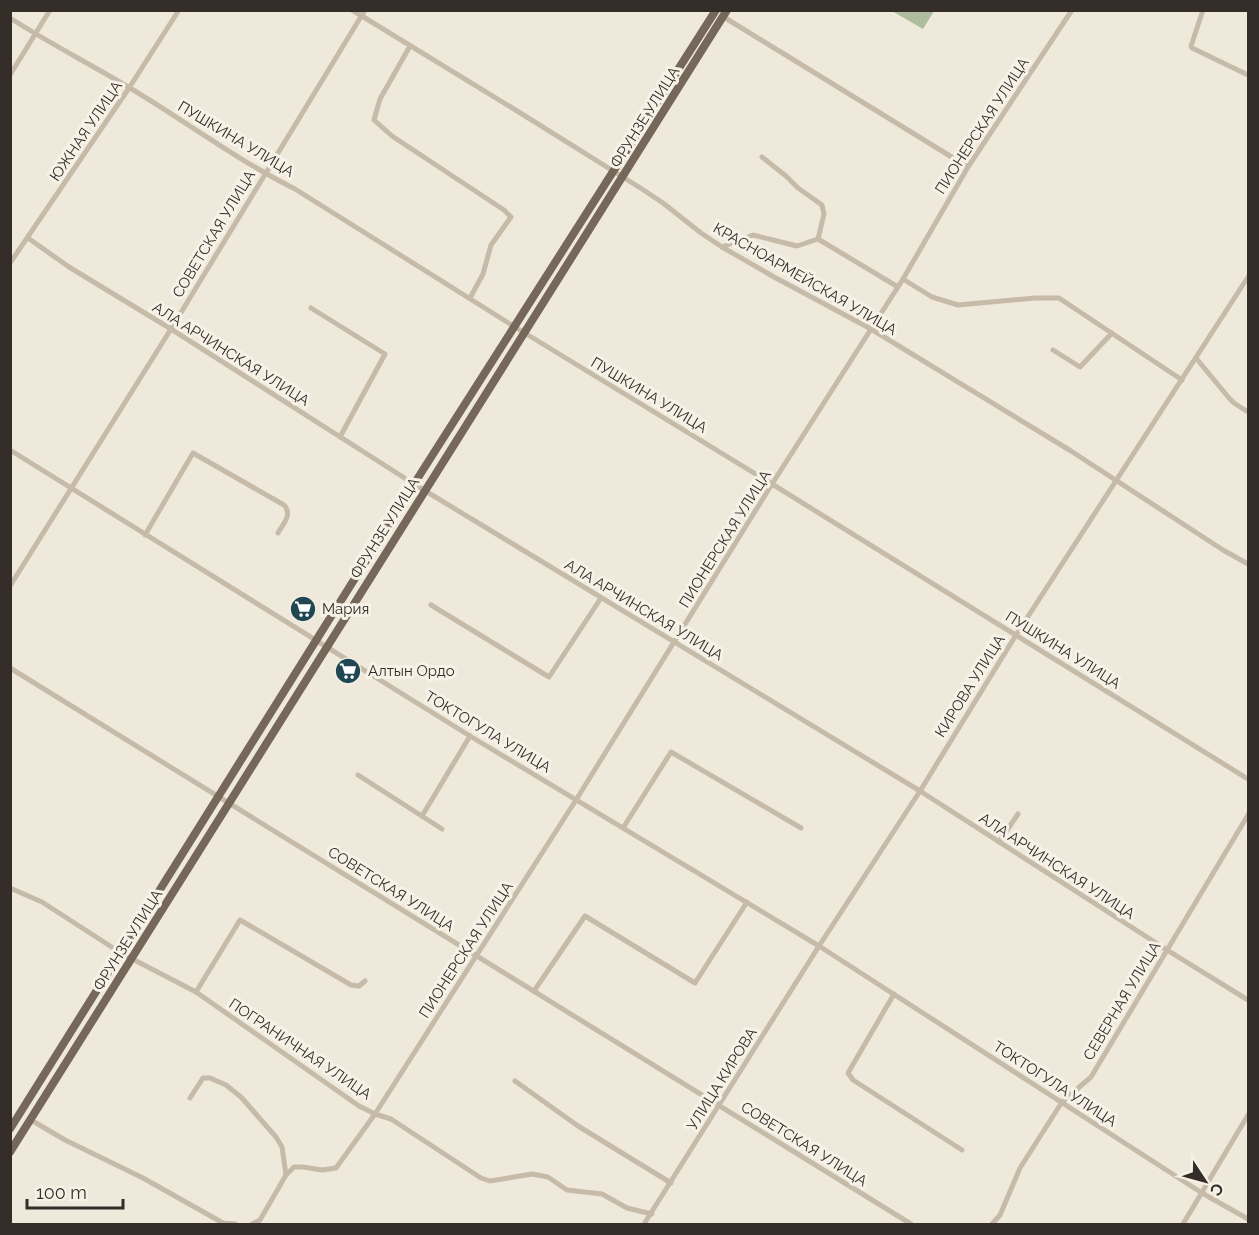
<svg xmlns="http://www.w3.org/2000/svg" width="1259" height="1235" font-family="Raleway,sans-serif">
<rect width="100%" height="100%" fill="#efe9dc"/>
<!-- park -->
<path fill="#aebd9d" d="M892,11H934L923,29Z"/>
<g fill="none" stroke-linecap="round" stroke-linejoin="round">
<!-- street -->
<g stroke="#c6baa9" stroke-width="5">
<path d="M352,10L514,109L642,189L663,203L701,233L722,247L774,277L871,329L1071,451L1223,550L1248,564"/>
<path d="M1203,10L1191,46L1192,48L1248,75"/>
<path d="M722,16L968,167"/>
<path d="M10,18C49,43 90,64 130,88C185,121 237,160 295,189L515,327L772,484L1248,779"/>
<path d="M410,46L380,99L374,120L392,136L504,210L511,217L491,245L483,274L470,298"/>
<path d="M10,75L50,10"/>
<path d="M762,157L786,176L798,188L822,205L824,214L818,239"/>
<path d="M28,238L69,267L171,329L414,484L920,791L1167,950L1248,1000"/>
<path d="M722,247L753,235L797,246L818,239L898,287"/>
<path d="M10,263L129,88L179,10"/>
<path d="M903,279L932,297L958,305L1035,298H1059L1182,380"/>
<path d="M311,308L385,354L340,437"/>
<path d="M1053,350L1080,367L1112,333"/>
<path d="M1196,358L1229,398L1234,403L1248,412"/>
<path d="M10,450L470,736L819,946L1202,1193L1248,1219"/>
<path d="M145,535L193,453L284,505C293,514 283,524 278,533"/>
<path d="M10,586L171,329L365,10"/>
<path d="M431,605L549,677L601,598"/>
<path d="M10,668L911,1224"/>
<path d="M358,775L442,829"/>
<path d="M422,816L470,736"/>
<path d="M623,828L671,752L801,828"/>
<path d="M999,842L1018,814"/>
<path d="M10,888L42,902L121,953L196,992L359,1106L375,1114L391,1119L481,1178L490,1181L532,1174L548,1177L567,1190L602,1194L627,1208L652,1214"/>
<path d="M534,991L585,916L695,983L747,902"/>
<path d="M196,992L240,920L351,985L359,986L365,981"/>
<path d="M894,994L848,1073L853,1080L962,1150"/>
<path d="M515,1081L578,1126L671,1183"/>
<path d="M190,1098L203,1078H210L226,1085L241,1097L276,1137L282,1147L286,1175L260,1220L252,1224"/>
<path d="M31,1120L65,1140L143,1178L223,1223L235,1224"/>
<path d="M286,1175L294,1167H303L322,1170L336,1168L375,1114L576,800L772,484L903,279L968,167L1072,10"/>
<path d="M644,1224L819,946L920,791L1016,635L1248,277"/>
<path d="M992,1224L1000,1215L1020,1168L1062,1102L1091,1077L1248,815"/>
<path d="M1183,1224L1248,1115"/>
</g>
<!-- primary -->
<g stroke="#75675a" stroke-width="8">
<path d="M10,1129L414,484L716,10"/>
<path d="M10,1152L727,10"/>
</g>
</g>
<!-- icons -->
<defs>
<g id="supermarket-disc" transform="scale(1.35)"><circle r="9.5" fill="#214852" stroke="#f7f2e7"/><path d="M-6-5.5h2.5l.6 2H6L4.5 2H-2.5L-4.4-4H-6ZM-1.5 3.2a1.3 1.3 0 1 0 .1 0ZM3 3.2a1.3 1.3 0 1 0 .1 0Z" fill="#fff"/></g>
</defs>
<g fill-rule="evenodd">
<use href="#supermarket-disc" x="303" y="609"/>
<use href="#supermarket-disc" x="348" y="671"/>
</g>
<g text-anchor="middle" stroke-width="6" stroke-linejoin="round" paint-order="stroke">
<!-- street labels -->
<g font-size="15" fill="#342d28" stroke="#f7f2e7">
<text transform="translate(645 117) rotate(-58)" y="5">ФРУНЗЕ УЛИЦА</text>
<text transform="translate(982 126) rotate(-57)" y="5">ПИОНЕРСКАЯ УЛИЦА</text>
<text transform="translate(86 131) rotate(-56)" y="5">ЮЖНАЯ УЛИЦА</text>
<text transform="translate(236 139) rotate(31)" y="5">ПУШКИНА УЛИЦА</text>
<text transform="translate(214 234) rotate(-59)" y="5">СОВЕТСКАЯ УЛИЦА</text>
<text transform="translate(805 279) rotate(30)" y="5">КРАСНОАРМЕЙСКАЯ УЛИЦА</text>
<text transform="translate(231 354) rotate(32)" y="5">АЛА АРЧИНСКАЯ УЛИЦА</text>
<text transform="translate(649 395) rotate(31)" y="5">ПУШКИНА УЛИЦА</text>
<text transform="translate(385 528) rotate(-58)" y="5">ФРУНЗЕ УЛИЦА</text>
<text transform="translate(725 539) rotate(-58)" y="5">ПИОНЕРСКАЯ УЛИЦА</text>
<text transform="translate(644 610) rotate(31)" y="5">АЛА АРЧИНСКАЯ УЛИЦА</text>
<text transform="translate(1063 650) rotate(32)" y="5">ПУШКИНА УЛИЦА</text>
<text transform="translate(970 686) rotate(-58)" y="5">КИРОВА УЛИЦА</text>
<text transform="translate(488 732) rotate(31)" y="5">ТОКТОГУЛА УЛИЦА</text>
<text transform="translate(1057 866) rotate(33)" y="5">АЛА АРЧИНСКАЯ УЛИЦА</text>
<text transform="translate(391 889) rotate(32)" y="5">СОВЕТСКАЯ УЛИЦА</text>
<text transform="translate(128 940) rotate(-58)" y="5">ФРУНЗЕ УЛИЦА</text>
<text transform="translate(466 950) rotate(-57)" y="5">ПИОНЕРСКАЯ УЛИЦА</text>
<text transform="translate(1122 1001) rotate(-59)" y="5">СЕВЕРНАЯ УЛИЦА</text>
<text transform="translate(300 1049) rotate(34)" y="5">ПОГРАНИЧНАЯ УЛИЦА</text>
<text transform="translate(722 1079) rotate(-58)" y="5">УЛИЦА КИРОВА</text>
<text transform="translate(1055 1084) rotate(33)" y="5">ТОКТОГУЛА УЛИЦА</text>
<text transform="translate(804 1144) rotate(32)" y="5">СОВЕТСКАЯ УЛИЦА</text>
</g>
<!-- poi labels -->
<g font-size="15" fill="#342d28" stroke="#f7f2e7" text-anchor="start">
<text x="322" y="614">Мария</text>
<text x="368" y="676">Алтын Ордо</text>
</g>
</g>
<!-- border -->
<rect width="1259" height="1235" fill="none" stroke="#342d28" stroke-width="24"/>
<!-- north arrow -->
<g transform="translate(1205 1181) rotate(126)" stroke="#f7f2e7" stroke-width="4.5" paint-order="stroke">
<path d="M0-4.5L10 22L0 15L-10 22Z" fill="#342d28"/>
<text y="-9" font-size="16" font-weight="bold" text-anchor="middle" fill="#342d28">С</text>
</g>
<!-- scale -->
<path d="M27 1199v9h96v-9" fill="none" stroke="#342d28" stroke-width="3"/>
<text x="36" y="1199" font-size="18" fill="#342d28" stroke="#f7f2e7" stroke-width="4.5" paint-order="stroke">100 m</text>
</svg>
